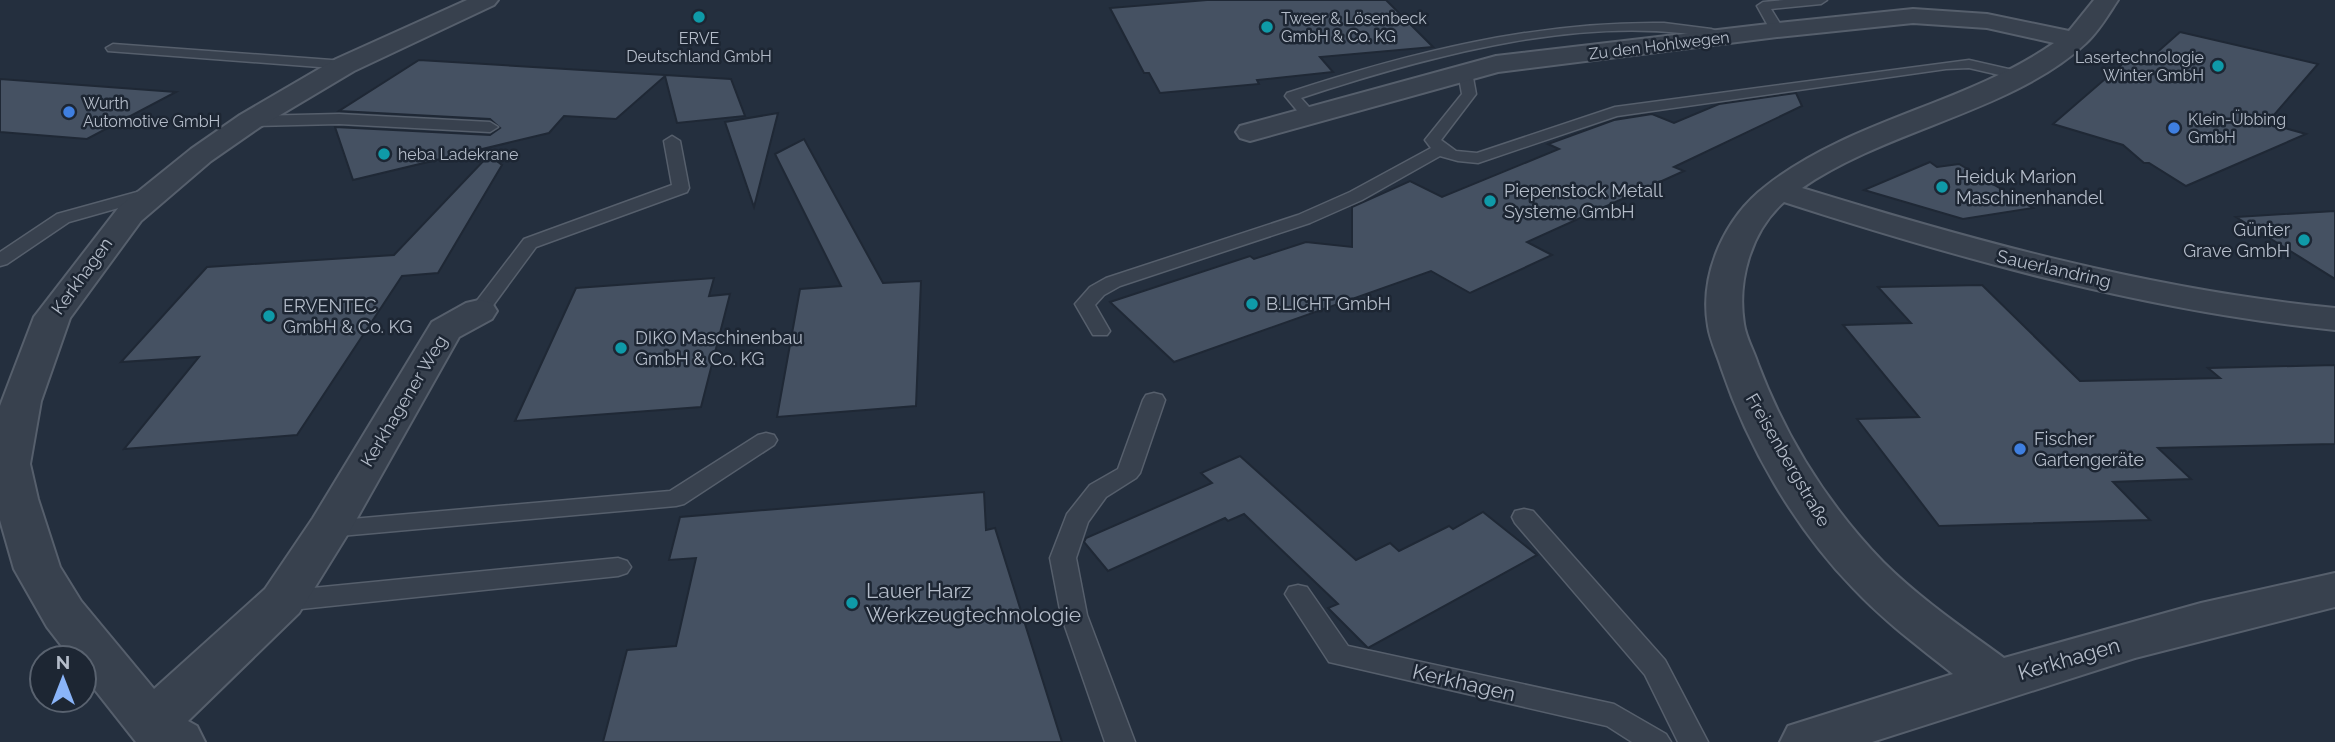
<svg xmlns="http://www.w3.org/2000/svg" width="2335" height="742" font-family="Raleway,sans-serif">
<rect width="100%" height="100%" fill="#242f3e"/>
<!-- building -->
<g fill="#455162" stroke="#1f2835" stroke-width="2">
<path d="M1207,0H1386L1433,47L1320,57L1333,72L1257,80L1259,84L1160,93L1149,73H1144L1110,8Z"/>
<path d="M2180,32L2318,64L2267,123L2306,134L2186,186L2149,163H2144L2123,145L2053,124L2127,60L2144,64Z"/>
<path d="M419,60L731,79L745,116L677,123L665,76L616,119L564,116L549,133L353,180L335,127L490,135L500,128L490,119L339,111Z"/>
<path d="M0,79L176,92L87,139L0,132Z"/>
<path d="M1796,93L1802,106L1674,167L1684,171L1527,242L1552,255L1470,293L1431,271L1174,362L1110,302L1250,256L1254,259L1306,242L1352,247V207L1410,181L1442,197L1559,149L1548,144L1614,120L1652,114L1674,123L1719,104Z"/>
<path d="M778,113L754,207L725,122Z"/>
<path d="M804,139L883,283L921,281L916,406L777,417L800,289L841,286L775,154Z"/>
<path d="M489,155L502,165L438,273L402,276L297,435L124,449L199,357L121,362L207,267L394,255Z"/>
<path d="M1930,162L1937,167L1959,164L2033,208L1963,219L1864,190Z"/>
<path d="M2335,211V279L2236,217Z"/>
<path d="M714,278L709,296L730,294L701,407L515,421L576,288Z"/>
<path d="M1982,285L2080,381L2220,378L2208,368L2335,365V444L2158,448L2191,479L2113,482L2150,520L1939,526L1857,419L1919,417L1843,325L1911,323L1878,287Z"/>
<path d="M1240,456L1356,560L1390,543L1399,551L1449,526L1453,529L1483,512L1537,555L1368,648L1328,608L1338,604L1244,514L1228,521L1225,518L1108,571L1084,542L1086,538L1212,483L1201,473Z"/>
<path d="M984,492L986,530L995,528L1062,742H603L627,650L676,646L696,558L669,560L680,517Z"/>
</g>
<g fill="none" stroke-linecap="round" stroke-linejoin="round">
<!-- lane casing -->
<g stroke="#565f6c" stroke-width="3">
<g id="lane">
<path d="M1784,0H1827L1821,4L1771,9L1784,30L1777,34L1772,33L1757,6L1763,2Z"/>
<path d="M1664,23L1711,29L1735,37L1728,41C1596,9 1428,56 1301,98L1317,116L1309,121L1304,119L1285,96L1287,93C1409,53 1535,21 1664,23Z"/>
<path d="M113,44L345,61L352,65L345,69L108,51L106,48Z"/>
<path d="M1969,60L2026,73L2028,76L2021,80L1969,68L1946,69L1617,116L1478,163L1458,161L1440,156L1362,200L1310,223L1120,286L1104,295L1095,305L1110,331L1107,335H1093L1075,304L1090,287L1106,278L1298,215L1350,192L1431,148L1425,140L1462,94L1458,72L1460,69L1465,68L1472,72L1476,94L1441,140L1456,151L1477,153L1615,107Z"/>
<path d="M339,114L490,122L498,127L490,132L339,124L250,126L242,121L250,116Z"/>
<path d="M672,136L680,141L689,188L687,192L536,247L486,315H472L469,311L524,239L672,185L664,141Z"/>
<path d="M155,187L161,188L164,192L161,196L69,222L7,264L0,266V252L57,214Z"/>
<path d="M1154,393L1162,395L1165,400L1140,473L1136,478L1106,497L1088,522L1076,558L1087,615L1135,742H1105L1061,615L1050,558L1067,514L1090,485L1118,469L1143,400L1146,395Z"/>
<path d="M766,433L774,435L777,440L774,445L684,504L676,506L329,537L320,535L317,529L320,523L329,521L670,491L758,435Z"/>
<path d="M1524,509L1533,511L1665,660L1708,742H1678L1645,675L1515,523L1512,517L1515,511Z"/>
<path d="M618,558L627,561L631,567L627,573L618,576L282,611L273,608L269,601L273,594L282,591Z"/>
<path d="M1298,585L1307,587L1348,646L1614,704L1666,734L1671,742H1632L1607,726L1329,662L1285,594L1289,587Z"/>
</g>
</g>
<!-- street casing -->
<g stroke="#565f6c" stroke-width="4">
<g id="street">
<path d="M467,0H498L494,5L354,71L260,127L211,161L141,221L70,318L41,401L30,464L38,499L60,567L81,601L154,689L265,589L313,518L432,322L466,303L479,300L492,303L497,311L492,319L459,337L351,529L299,613L188,721L197,726L205,742H136L84,676V658H71L47,627L14,569L0,520V406L34,317L119,207L191,149L240,115L336,59Z"/>
<path d="M2094,0H2118C2108,15 2099,31 2086,43C2014,111 1887,129 1802,188C1977,242 2152,290 2335,308V330C2146,311 1964,260 1784,202C1751,231 1737,281 1744,324C1746,338 1754,351 1758,364C1786,438 1828,505 1883,562C1919,598 1963,628 2004,658L2201,603L2335,573V607L2135,658L1872,742H1780L1788,726L1953,674C1919,647 1883,620 1853,588C1794,527 1748,447 1721,367C1717,354 1710,340 1708,326C1699,274 1725,217 1766,186C1851,119 1965,105 2054,43L1987,28L1913,23L1777,37L1498,72L1250,141L1240,138L1236,132L1240,126L1496,56L1777,23L1913,9L1987,14L2069,31Z"/>
</g>
</g>
<!-- lane -->
<use href="#lane" fill="#38414e" fill-rule="evenodd"/>
<!-- street -->
<use href="#street" fill="#38414e" fill-rule="evenodd"/>
</g>
<!-- markers -->
<g fill="#0f9aa8" stroke="#1d2633" stroke-width="2.5">
<circle cx="699" cy="17" r="7"/>
<circle cx="1267" cy="27" r="7"/>
<circle cx="2218" cy="66" r="7"/>
<circle cx="384" cy="154" r="7"/>
<circle cx="1942" cy="187" r="7"/>
<circle cx="1490" cy="201" r="7"/>
<circle cx="2304" cy="240" r="7"/>
<circle cx="1252" cy="304" r="7"/>
<circle cx="269" cy="316" r="7"/>
<circle cx="621" cy="348" r="7"/>
<circle cx="852" cy="603" r="7"/>
</g>
<g fill="#3f7fe0" stroke="#1d2633" stroke-width="2.5">
<circle cx="69" cy="112" r="7"/>
<circle cx="2174" cy="128" r="7"/>
<circle cx="2020" cy="449" r="7"/>
</g>
<g text-anchor="middle" stroke-width="5" stroke-linejoin="round" paint-order="stroke">
<!-- far-poi labels -->
<g font-size="16" fill="#b4bcc9" stroke="#1d2633" text-anchor="start">
<text x="1281" y="24">Tweer &amp; Lösenbeck<tspan x="1281" dy="18">GmbH &amp; Co. KG</tspan></text>
<text x="699" y="44" text-anchor="middle">ERVE<tspan x="699" dy="18">Deutschland GmbH</tspan></text>
<text x="2204" y="63" text-anchor="end">Lasertechnologie<tspan x="2204" dy="18">Winter GmbH</tspan></text>
<text x="83" y="109">Wurth<tspan x="83" dy="18">Automotive GmbH</tspan></text>
<text x="2188" y="125">Klein-Übbing<tspan x="2188" dy="18">GmbH</tspan></text>
<text x="398" y="160">heba Ladekrane</text>
</g>
<!-- far-street labels -->
<g font-size="16" fill="#b4bcc9" stroke="#1d2633">
<text transform="translate(1659 45) rotate(-7)" y="6">Zu den Hohlwegen</text>
</g>
<!-- poi labels -->
<g font-size="18" fill="#b4bcc9" stroke="#1d2633" text-anchor="start">
<text x="1956" y="183">Heiduk Marion<tspan x="1956" dy="21">Maschinenhandel</tspan></text>
<text x="1504" y="197">Piepenstock Metall<tspan x="1504" dy="21">Systeme GmbH</tspan></text>
<text x="2290" y="236" text-anchor="end">Günter<tspan x="2290" dy="21">Grave GmbH</tspan></text>
<text x="1266" y="310">B.LICHT GmbH</text>
<text x="283" y="312">ERVENTEC<tspan x="283" dy="21">GmbH &amp; Co. KG</tspan></text>
<text x="635" y="344">DIKO Maschinenbau<tspan x="635" dy="21">GmbH &amp; Co. KG</tspan></text>
<text x="2034" y="445">Fischer<tspan x="2034" dy="21">Gartengeräte</tspan></text>
</g>
<!-- street labels -->
<g font-size="18" fill="#b4bcc9" stroke="#1d2633">
<text transform="translate(2054 269) rotate(13)" y="6">Sauerlandring</text>
<text transform="translate(82 276) rotate(-54)" y="6">Kerkhagen</text>
<text transform="translate(404 401) rotate(-59)" y="6">Kerkhagener Weg</text>
<text transform="translate(1788 460) rotate(60)" y="6">Freisenbergstraße</text>
</g>
<!-- near-poi labels -->
<g font-size="21" fill="#b4bcc9" stroke="#1d2633" text-anchor="start">
<text x="866" y="598">Lauer Harz<tspan x="866" dy="24">Werkzeugtechnologie</tspan></text>
</g>
<!-- near-street labels -->
<g font-size="21" fill="#b4bcc9" stroke="#1d2633">
<text transform="translate(2069 659) rotate(-16)" y="7">Kerkhagen</text>
<text transform="translate(1464 683) rotate(13)" y="7">Kerkhagen</text>
</g>
</g>
<!-- north arrow -->
<g transform="translate(63 679)"><circle r="33" fill="#1d2633" stroke="#59626f" stroke-width="2"/>
<path d="M0-5L12 26L0 18L-12 26Z" fill="#8ab4f8"/>
<text y="-10" font-size="19" font-weight="bold" text-anchor="middle" fill="#b4bcc9">N</text>
</g>
</svg>
